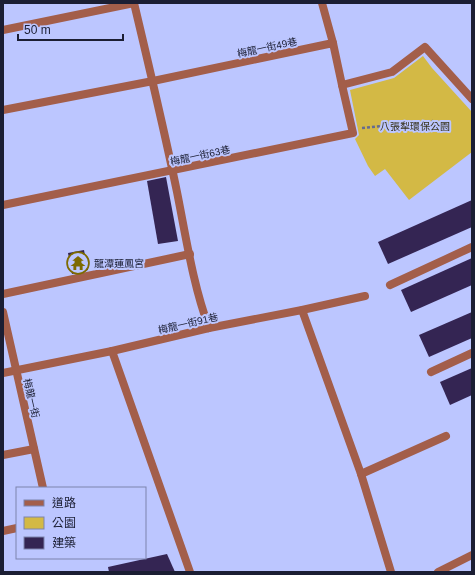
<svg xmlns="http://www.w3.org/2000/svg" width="475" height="575" font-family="Helvetica,'Noto Sans TC',sans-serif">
<rect width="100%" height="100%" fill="#bcc6ff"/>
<!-- green -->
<path fill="#d3b945" d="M423,56L432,68L472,112V152L409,200L385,169L375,176L368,166L355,139L359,135L350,90L394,78Z"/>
<!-- building -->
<g fill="#342553">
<path d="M166,177L178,241L158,244L147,181Z"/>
<path d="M472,200V227L388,264L378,242Z"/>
<path d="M84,250L88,270L72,274L68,253Z"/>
<path d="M472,258V285L411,312L401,290Z"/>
<path d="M472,312V338L429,357L419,335Z"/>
<path d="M472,368V395L450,405L440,382Z"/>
<path d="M167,554L175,572H109L108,567Z"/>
</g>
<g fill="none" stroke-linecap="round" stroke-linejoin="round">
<!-- path -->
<path stroke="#656b90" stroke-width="2.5" stroke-dasharray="3 2" stroke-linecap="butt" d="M362,128L433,121"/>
<!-- lane -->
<g stroke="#a35e4a" stroke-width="8">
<path d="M134,3C149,66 164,129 177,192C186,237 193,285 209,328"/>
<path d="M322,3L333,43"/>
<path d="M3,30L134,3"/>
<path d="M3,110L153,81L333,43L342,85L392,72L425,47L472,99"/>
<path d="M3,205L353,133L342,85"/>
<path d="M390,285L472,247"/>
<path d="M3,294L190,254"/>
<path d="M302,310L361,474L391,572"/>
<path d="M112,351L209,328L302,310L365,296"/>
<path d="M431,372L472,353"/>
<path d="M361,474L446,436"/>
</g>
<!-- street -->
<g stroke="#a35e4a" stroke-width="8">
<path d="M3,312L43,488"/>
<path d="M3,373L112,351L190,572"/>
<path d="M3,455L34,449"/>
<path d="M3,531L17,528"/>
<path d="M438,572L472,555"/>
</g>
</g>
<!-- icons -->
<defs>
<g id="temple-ring" transform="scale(1.15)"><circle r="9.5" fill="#bcc6ff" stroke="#7d6a01" stroke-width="1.5"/><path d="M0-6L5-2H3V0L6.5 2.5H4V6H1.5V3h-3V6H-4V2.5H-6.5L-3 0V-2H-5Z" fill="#7d6a01"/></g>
</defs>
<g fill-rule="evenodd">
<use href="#temple-ring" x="78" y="263"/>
</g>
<g text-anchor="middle" stroke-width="4" stroke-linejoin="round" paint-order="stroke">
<!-- street labels -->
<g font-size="10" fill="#1b1e33" stroke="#bcc6ff">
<text transform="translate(267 47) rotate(-12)" y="4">梅龍一街49巷</text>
<text transform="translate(200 155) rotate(-12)" y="4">梅龍一街63巷</text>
<text transform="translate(188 323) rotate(-13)" y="4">梅龍一街91巷</text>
<text transform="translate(32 398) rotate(77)" y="4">梅龍一街</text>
</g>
<!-- park labels -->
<g font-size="10" fill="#353019" stroke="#bcc6ff">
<text x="415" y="130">八張犁環保公園</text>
</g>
<!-- poi labels -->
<g font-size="10" fill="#1b1e33" stroke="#bcc6ff" text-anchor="start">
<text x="94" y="267">龍潭蓮鳳宮</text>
</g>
</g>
<!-- border -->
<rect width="475" height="575" fill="none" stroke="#1b1e33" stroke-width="8"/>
<!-- legend -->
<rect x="16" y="487" width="130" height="72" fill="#bcc6ff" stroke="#7c83ad"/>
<rect x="24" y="500" width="20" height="6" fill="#a35e4a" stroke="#7c83ad"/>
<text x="52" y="507" font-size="12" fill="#1b1e33">道路</text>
<rect x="24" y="517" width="20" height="12" fill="#d3b945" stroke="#7c83ad"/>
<text x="52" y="527" font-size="12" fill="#1b1e33">公園</text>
<rect x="24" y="537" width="20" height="12" fill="#342553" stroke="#7c83ad"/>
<text x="52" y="547" font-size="12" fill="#1b1e33">建築</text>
<!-- scale -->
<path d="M18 34v6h105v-6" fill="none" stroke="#1b1e33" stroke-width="2"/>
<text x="24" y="34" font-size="12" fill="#1b1e33" stroke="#bcc6ff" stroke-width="3" paint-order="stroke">50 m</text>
</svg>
